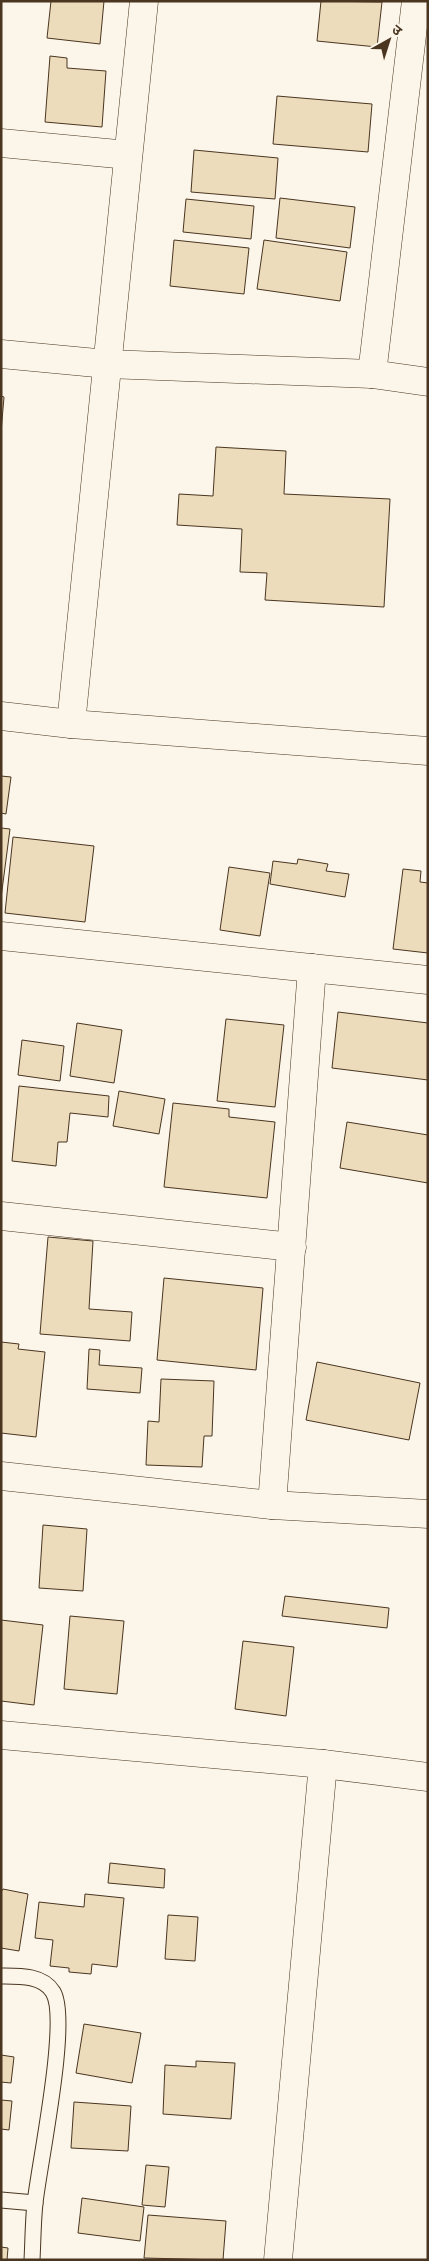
<svg xmlns="http://www.w3.org/2000/svg" width="429" height="2261" font-family="'PT Sans Narrow','Noto Sans Devanagari',sans-serif">
<rect width="100%" height="100%" fill="#fbf6e9"/>
<!-- building -->
<g fill="#ecdcbc" stroke="#4a3520">
<path d="M51,1H104L100,44L47,38Z"/>
<path d="M321,1L382,2L377,47L317,41Z"/>
<path d="M50,56L67,58V68L106,71L102,127L45,122Z"/>
<path d="M277,96L372,104L368,152L273,144Z"/>
<path d="M194,150L278,158L275,199L191,192Z"/>
<path d="M280,198L355,207L350,248L276,238Z"/>
<path d="M186,199L254,206L251,239L183,232Z"/>
<path d="M174,240L249,248L244,294L170,286Z"/>
<path d="M264,240L347,252L340,301L257,289Z"/>
<path d="M1,396L4,397L1,432Z"/>
<path d="M216,447L286,451L284,494L390,499L384,607L265,600L267,573L240,572L242,529L177,525L179,494L213,496Z"/>
<path d="M1,776L11,777L6,814L1,813Z"/>
<path d="M1,828L10,829L1,898Z"/>
<path d="M13,837L94,846L85,922L5,913Z"/>
<path d="M298,859L328,864L326,871L349,874L345,897L270,884L273,861L297,864Z"/>
<path d="M229,867L270,873L260,936L220,930Z"/>
<path d="M403,869L421,871L420,882L428,883V953L393,949Z"/>
<path d="M338,1012L428,1023V1080L332,1068Z"/>
<path d="M226,1019L284,1025L275,1107L217,1101Z"/>
<path d="M77,1023L122,1030L114,1083L70,1076Z"/>
<path d="M22,1040L64,1046L60,1081L18,1075Z"/>
<path d="M19,1086L109,1096L108,1117L70,1113L67,1142H58L56,1166L12,1161Z"/>
<path d="M119,1091L165,1099L159,1134L113,1126Z"/>
<path d="M173,1103L229,1109V1117L275,1122L267,1198L164,1187Z"/>
<path d="M347,1122L428,1135V1183L340,1168Z"/>
<path d="M48,1237L93,1241L89,1309L132,1312L130,1341L40,1334Z"/>
<path d="M164,1278L263,1288L256,1370L157,1360Z"/>
<path d="M1,1342L19,1344L18,1349L45,1352L36,1437L1,1433Z"/>
<path d="M89,1349L100,1350L99,1365L142,1368L140,1393L87,1389Z"/>
<path d="M317,1362L420,1383L409,1440L306,1420Z"/>
<path d="M161,1379L214,1381L212,1436H204L202,1467L146,1465L148,1421L159,1422Z"/>
<path d="M43,1525L87,1529L83,1591L39,1588Z"/>
<path d="M285,1596L389,1608L387,1628L282,1616Z"/>
<path d="M70,1616L124,1621L117,1694L64,1689Z"/>
<path d="M1,1620L43,1625L34,1705L1,1701Z"/>
<path d="M243,1641L294,1647L286,1716L235,1709Z"/>
<path d="M110,1863L165,1869L164,1888L108,1883Z"/>
<path d="M3,1889L28,1894L19,1951L1,1948V1892Z"/>
<path d="M85,1894L124,1898L117,1967L92,1964L91,1974L69,1972V1968L50,1966L53,1940L35,1938L39,1902L84,1907Z"/>
<path d="M168,1915L198,1917L195,1961L165,1959Z"/>
<path d="M84,2024L141,2033L132,2083L76,2073Z"/>
<path d="M1,2055L14,2057L11,2083L1,2082Z"/>
<path d="M196,2061L235,2063L231,2119L163,2114L165,2065L196,2067Z"/>
<path d="M1,2100L12,2101L9,2130L1,2129Z"/>
<path d="M74,2102L131,2106L128,2151L71,2148Z"/>
<path d="M146,2165L169,2167L165,2207L142,2205Z"/>
<path d="M82,2198L144,2207L140,2241L78,2233Z"/>
<path d="M148,2215L226,2221L223,2260L144,2258Z"/>
<path d="M1,2247L8,2248L7,2260H1Z"/>
</g>
<g fill="none" stroke-linecap="round" stroke-linejoin="round">
<!-- lane casing -->
<g stroke="#4a3520" stroke-width="17">
<g id="lane">
<path d="M1,1976C19,1976 43,1975 53,1992C70,2019 39,2165 35,2203C33,2222 33,2241 32,2260"/>
<path d="M1,2200L35,2203"/>
</g>
</g>
<!-- street casing -->
<g stroke="#4a3520" stroke-width="29">
<g id="street">
<path d="M1,143L128,155"/>
<path d="M1,354L107,364L372,374L428,382"/>
<path d="M372,374L416,1"/>
<path d="M1,716L71,724L428,751"/>
<path d="M71,724L144,1"/>
<path d="M1,936L428,980"/>
<path d="M1,1216L292,1247"/>
<path d="M1,1476L272,1505L428,1514"/>
<path d="M272,1505L312,968"/>
<path d="M1,1735L323,1764L428,1777"/>
<path d="M278,2260L323,1764"/>
</g>
</g>
<!-- lane -->
<use href="#lane" stroke="#fbf6e9" stroke-width="15"/>
<!-- street -->
<use href="#street" stroke="#fbf6e9" stroke-width="28"/>
</g>
<!-- border -->
<rect width="429" height="2261" fill="none" stroke="#4a3520" stroke-width="5"/>
<!-- north arrow -->
<g transform="translate(389 40) rotate(39)" stroke="#fbf6e9" stroke-width="4" paint-order="stroke">
<path d="M0-4L9 19L0 12L-9 19Z" fill="#4a3520"/>
<text y="-8" font-size="14" font-weight="bold" text-anchor="middle" fill="#4a3520">उ</text>
</g>
</svg>
